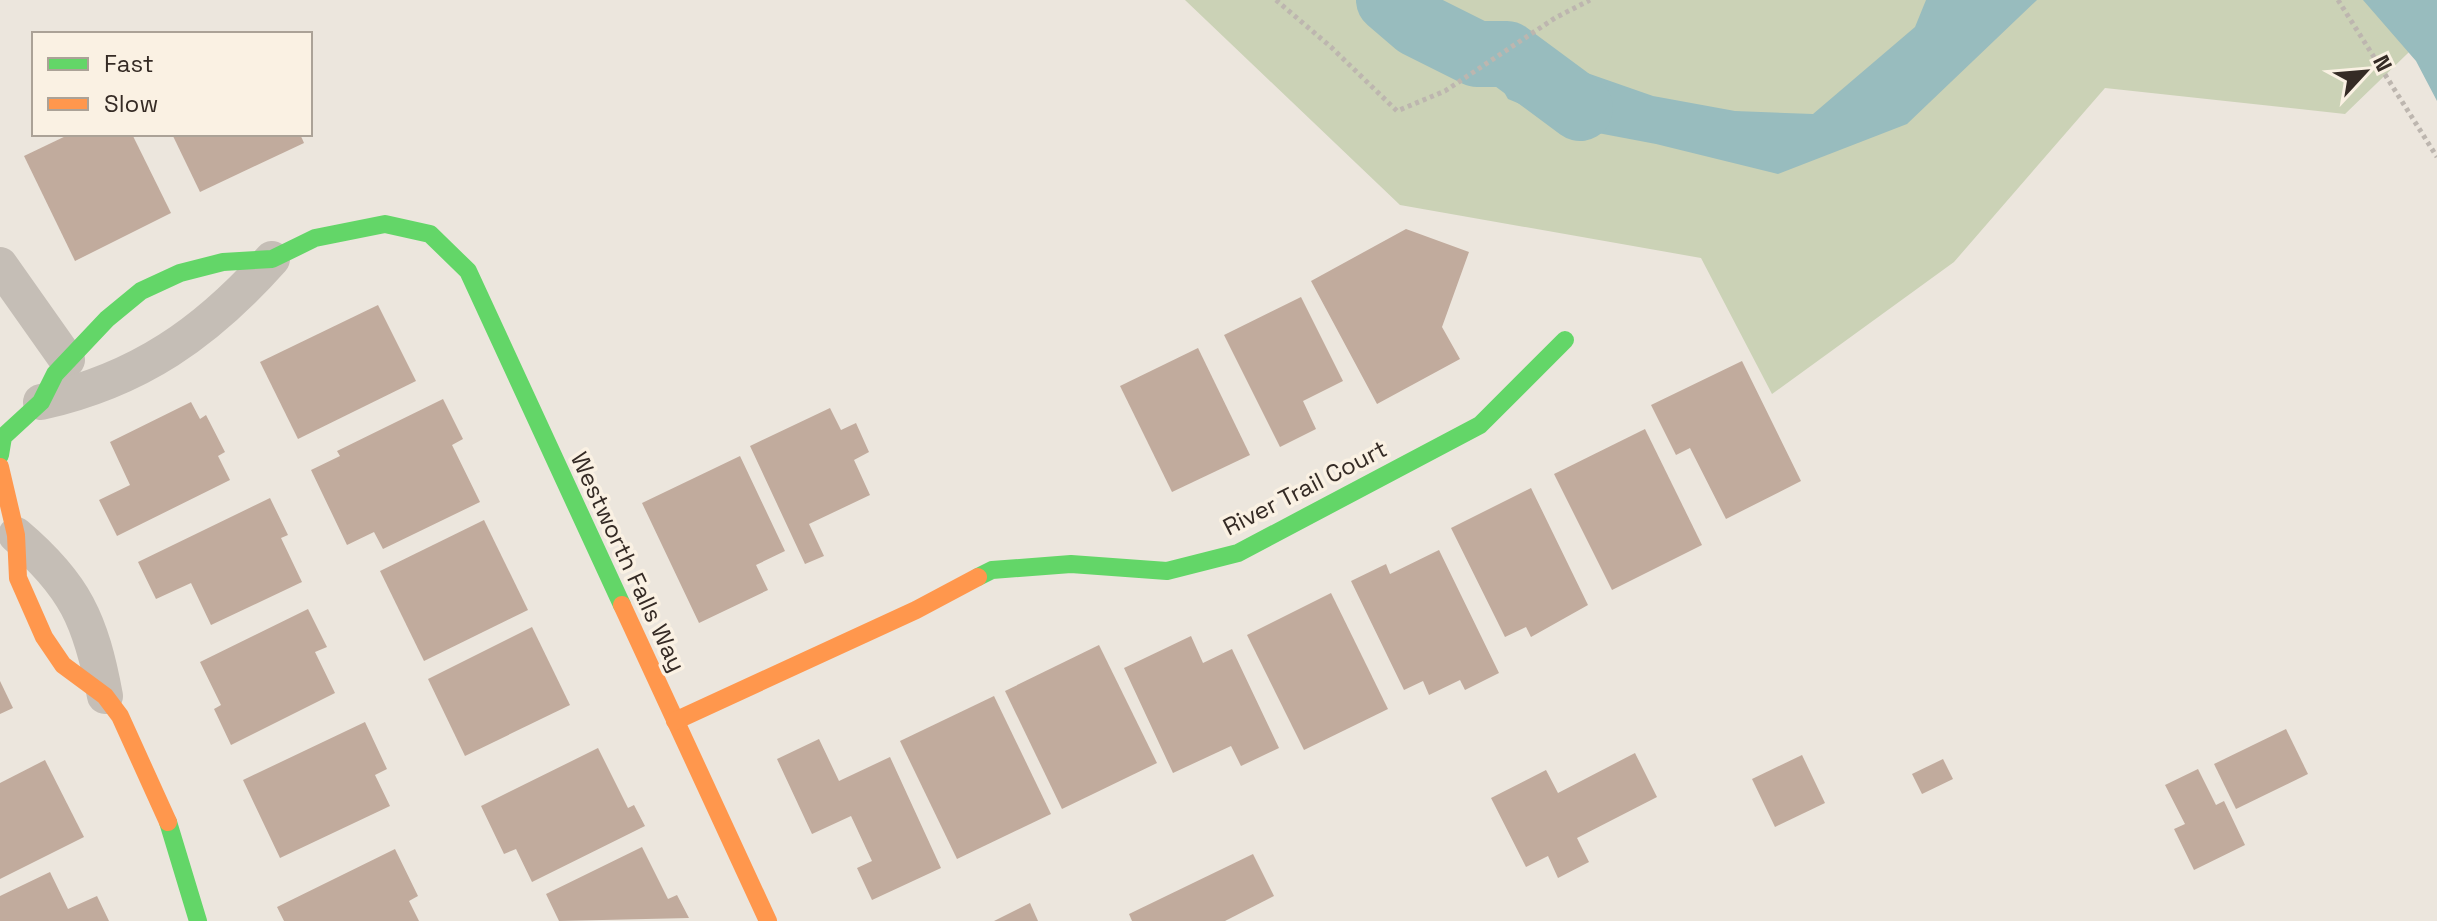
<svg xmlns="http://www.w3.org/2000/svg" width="2437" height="921" font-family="'Space Grotesk',sans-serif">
<rect width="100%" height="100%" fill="#ece6dd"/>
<!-- green -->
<path fill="#cbd2b6" d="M1185,0H2437V25L2345,114L2105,88L1954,262L1772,394L1701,258L1400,205Z"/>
<!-- water -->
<g fill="#98bcbe">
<path d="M1926,0H2037L1907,124L1778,174L1656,144L1582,130L1508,99L1486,60L1524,51L1653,96L1735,111L1813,114L1915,27Z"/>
<path d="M2363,0H2437V101L2416,61Z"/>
</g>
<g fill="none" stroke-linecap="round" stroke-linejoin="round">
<!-- river -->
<path stroke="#98bcbe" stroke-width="66" d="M1389,0L1417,24L1477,54H1507L1580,108"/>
</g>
<!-- building -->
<g fill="#c1ab9d">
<path d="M70,134H132L171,213L75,261L24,156Z"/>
<path d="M172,134H300L304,143L200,192Z"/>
<path d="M1406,229L1469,252L1442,327L1460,359L1377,404L1311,281Z"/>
<path d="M1301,297L1343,381L1303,401L1316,429L1280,447L1224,335Z"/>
<path d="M378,305L416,381L298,439L260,362Z"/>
<path d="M1198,348L1250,455L1172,492L1120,386Z"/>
<path d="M1742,361L1801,481L1726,519L1690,448L1676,455L1651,405Z"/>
<path d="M443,399L463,439L452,445L480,502L383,549L374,532L347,545L311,470L340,456L337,451Z"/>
<path d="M191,402L200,419L206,415L225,452L218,456L230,480L117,536L99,500L130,485L110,442Z"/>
<path d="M830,408L841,430L856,423L869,452L854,460L870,495L809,524L824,556L805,564L750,446Z"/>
<path d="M1645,429L1702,545L1612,590L1554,474Z"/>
<path d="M740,456L785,551L756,565L768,590L699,623L642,503Z"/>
<path d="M1531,488L1588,605L1531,637L1526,627L1505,637L1451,528Z"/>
<path d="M270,498L288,535L281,538L302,582L211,625L191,583L156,599L138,562Z"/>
<path d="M484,520L528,610L424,661L380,571Z"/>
<path d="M1439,550L1499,673L1465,690L1460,680L1429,695L1423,681L1404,690L1351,581L1386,564L1390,574Z"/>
<path d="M1331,593L1388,709L1304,750L1247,635Z"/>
<path d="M308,609L327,647L315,652L335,693L231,745L214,709L221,705L200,662Z"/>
<path d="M532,627L570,705L465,756L428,679Z"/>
<path d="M1191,636L1203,663L1232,649L1279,748L1241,766L1231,746L1173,773L1124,668Z"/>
<path d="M1099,645L1157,763L1062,809L1005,691Z"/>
<path d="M0,681L13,708L0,714Z"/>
<path d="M994,696L1051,814L957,859L900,741Z"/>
<path d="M365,722L387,769L375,775L390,806L280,858L243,780Z"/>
<path d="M2286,729L2308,774L2236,809L2214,764Z"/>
<path d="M819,739L839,781L890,757L941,868L872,900L857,868L872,861L851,816L812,834L777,759Z"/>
<path d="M598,748L628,808L634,805L645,826L532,882L516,849L504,854L481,806Z"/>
<path d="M1635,753L1657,797L1577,838L1589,862L1558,878L1548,856L1526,867L1491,798L1546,770L1558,793Z"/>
<path d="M1802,755L1825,803L1775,827L1752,779Z"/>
<path d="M1943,759L1953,779L1922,794L1912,774Z"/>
<path d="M45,760L84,837L0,879V783Z"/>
<path d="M2198,769L2216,805L2224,801L2245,845L2194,870L2174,829L2185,824L2165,785Z"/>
<path d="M642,847L668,899L677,895L689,918L559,921L546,894Z"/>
<path d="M395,849L418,896L409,901L419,921H284L277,907Z"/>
<path d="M1253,854L1274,896L1225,921H1132L1129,914Z"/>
<path d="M50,872L68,909L97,896L109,921H0V896Z"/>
<path d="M1030,903L1038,921H994Z"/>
</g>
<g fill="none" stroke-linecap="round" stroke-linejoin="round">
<!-- path -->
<g stroke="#bdb6af" stroke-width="5" stroke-dasharray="4 4" stroke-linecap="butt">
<path d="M1276,0L1331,47L1397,111L1445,91L1555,18L1590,0"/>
<path d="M2338,0L2437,157"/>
</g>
<!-- street -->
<g stroke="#c5beb6" stroke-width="36">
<path d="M0,265L67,360"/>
<path d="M41,402C139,380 206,333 272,259"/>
<path d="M16,535C75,585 91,621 105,696"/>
</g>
<!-- fast -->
<g stroke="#63d668" stroke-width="18">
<path d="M0,455L3,437L41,402L55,374L107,319L141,291L180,273L223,262L272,259L315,238L385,224L430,234L468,271L622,605"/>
<path d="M978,577L992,570L1071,564L1167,571L1238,553L1480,425L1565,340"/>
<path d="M168,822L198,921"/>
</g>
<!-- slow -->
<g stroke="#ff974d" stroke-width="18">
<path d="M0,467L16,535L18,578L44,637L63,665L105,696L120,716L168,822"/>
<path d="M622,605L768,921"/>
<path d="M675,721L916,610L978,577"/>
</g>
</g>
<g text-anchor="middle" stroke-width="7" stroke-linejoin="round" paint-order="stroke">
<!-- street labels -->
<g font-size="24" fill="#352b25" stroke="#faf1e3">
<text transform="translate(1305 488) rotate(-27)" y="8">River Trail Court</text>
<text transform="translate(628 562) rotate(65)" y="8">Westworth Falls Way</text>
</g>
</g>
<!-- legend -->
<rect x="32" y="32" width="280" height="104" fill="#faf1e3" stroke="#aba297" stroke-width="2"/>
<rect x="48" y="58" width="40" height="12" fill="#63d668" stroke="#aba297" stroke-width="2"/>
<text x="104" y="72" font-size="24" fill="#352b25">Fast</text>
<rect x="48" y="98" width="40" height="12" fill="#ff974d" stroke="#aba297" stroke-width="2"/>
<text x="104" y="112" font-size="24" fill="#352b25">Slow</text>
<!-- north arrow -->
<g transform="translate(2365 72) rotate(64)" stroke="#faf1e3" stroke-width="6" paint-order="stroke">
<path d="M0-6L14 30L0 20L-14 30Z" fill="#352b25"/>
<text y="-12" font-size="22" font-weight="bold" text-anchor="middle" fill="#352b25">N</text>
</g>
</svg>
